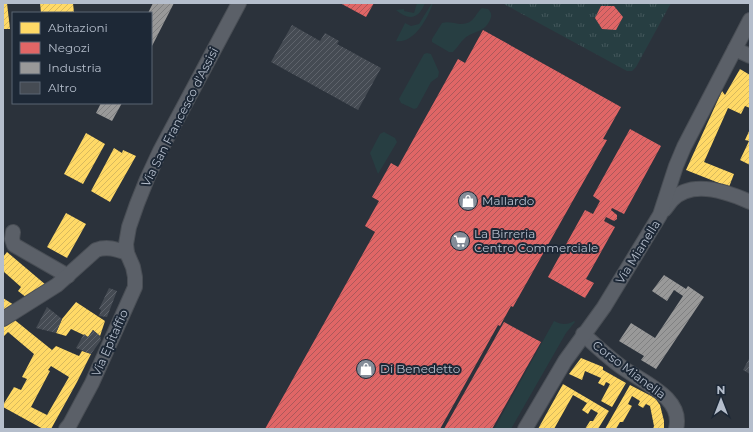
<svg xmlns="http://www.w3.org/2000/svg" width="753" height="432" font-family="Montserrat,sans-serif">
<defs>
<pattern id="park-tufts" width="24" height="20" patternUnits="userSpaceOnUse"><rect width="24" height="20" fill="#273e42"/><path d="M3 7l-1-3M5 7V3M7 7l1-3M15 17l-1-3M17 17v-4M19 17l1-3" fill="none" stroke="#44585c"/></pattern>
<pattern id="homes-hatch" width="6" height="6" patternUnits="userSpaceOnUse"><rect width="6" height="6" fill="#ffd966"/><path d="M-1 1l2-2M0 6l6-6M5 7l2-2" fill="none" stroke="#d7b95e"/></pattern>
<pattern id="shops-hatch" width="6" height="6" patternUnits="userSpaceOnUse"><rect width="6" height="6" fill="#e06666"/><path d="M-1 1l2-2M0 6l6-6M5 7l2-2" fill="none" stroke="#ad585a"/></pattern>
<pattern id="industry-hatch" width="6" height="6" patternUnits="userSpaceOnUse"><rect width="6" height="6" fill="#999"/><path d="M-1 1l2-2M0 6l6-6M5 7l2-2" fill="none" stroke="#808182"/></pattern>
<pattern id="building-hatch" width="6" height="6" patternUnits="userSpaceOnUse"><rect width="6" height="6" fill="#454b53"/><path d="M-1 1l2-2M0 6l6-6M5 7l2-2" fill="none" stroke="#5e636b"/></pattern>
</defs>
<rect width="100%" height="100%" fill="#2b323b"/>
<!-- grass -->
<g fill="#273e42">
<path d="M417,3H425C419,19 409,21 396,10L404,9V11L414,13Z"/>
<path d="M432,3H433C428,18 414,44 396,41L405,23L411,26L419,24Z"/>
<path d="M482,8L488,9C492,13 492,16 490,20C484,33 475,30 465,38C460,42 458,47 453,52H449L432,42V39L442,23C452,20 461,28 471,21C476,17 477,12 482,8Z"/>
<path d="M427,53L431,54L439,72L438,77L431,82L417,108L414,109L401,103L399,99L424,54Z"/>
<path d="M384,132L395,138L397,142L378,174L370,153L380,134Z"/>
<path d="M554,321C561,325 568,325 574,321L575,322L566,333L511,429H494Z"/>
</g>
<!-- park -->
<path fill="url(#park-tufts)" d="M502,3H671L636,67L632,71H627Z"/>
<!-- homes -->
<g fill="url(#homes-hatch)" fill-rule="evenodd">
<path d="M3,3H7L10,29H3Z"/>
<path d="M40,3H73L74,13H41Z"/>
<path d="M740,69L750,75V108L745,106L741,114L728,108L704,162L734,174L729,187L686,170L722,91L725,95Z"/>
<path d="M750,129V165L740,160L749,141L745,140Z"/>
<path d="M86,133L105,144L83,184L64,174Z"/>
<path d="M114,148L122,153L123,150L136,156L110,202L91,191Z"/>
<path d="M66,213L86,224L67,258L47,247Z"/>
<path d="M7,252L46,285L27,298L18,291L21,287L3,271V257Z"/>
<path d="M3,298L14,305L3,312Z"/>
<path d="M76,302L105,321L100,336L93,330L88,337L71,329L66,336L56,333L62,319Z"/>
<path d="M11,317L52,350L56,346L79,356L82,351L91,354L77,382L51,429H43L3,407V405L14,387L21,390L27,379L22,377L34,354L8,332L3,337V322ZM51,366L69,377L47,415L31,407L50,371L48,370Z"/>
<path d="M581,358L603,367V370L626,383L612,407L601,401L610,384L606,382L604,386L598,383L601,378L585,371L582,380L569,374Z"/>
<path d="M563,384L609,411L598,429H585L590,421H593L598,413L591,409L588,414L582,410L587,403L573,395L554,429H538Z"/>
<path d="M630,385L655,398L660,405L664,421V429H653L654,426L650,406L646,404L643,408L638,405L640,401L632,396L628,404L632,406L623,422H620L616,429H605Z"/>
</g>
<!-- shops -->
<g fill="url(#shops-hatch)">
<path d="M340,3H374L366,17Z"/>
<path d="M601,6H614L623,17L616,30L602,29L595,18Z"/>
<path d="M483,30L621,107L603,139L607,140L513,307L511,306L500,326L498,325L440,429H265L375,232L365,226L379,201L372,197L391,163L398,167L458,59L465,63Z"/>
<path d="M630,129L661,146L624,214L612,208L611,210L617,215V219L614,221L606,217L604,221L615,227L586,279L594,283L585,298L548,277L585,210L593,214L600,201L593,196Z"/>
<path d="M504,322L541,342L492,429H444Z"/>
</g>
<!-- industry -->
<g fill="url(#industry-hatch)">
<path d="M153,3H174L151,48V13H148Z"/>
<path d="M101,103H122L112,121L96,113Z"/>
<path d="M664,275L686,289L688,286L704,297L656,369L641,360L644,356L619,341L631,323L655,338L683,296L674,290L667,301L652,291Z"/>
</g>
<!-- building -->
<g fill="url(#building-hatch)">
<path d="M292,25L320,41L325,33L339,41L337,44L381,68L358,110L271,62Z"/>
<path d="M109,288L117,291L107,317L99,316L101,310L99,309Z"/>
<path d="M47,307L62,319L56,333L36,328Z"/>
<path d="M93,330L100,336L101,340L91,354L76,348L84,334L88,337Z"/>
<path d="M750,357V374L743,370Z"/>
</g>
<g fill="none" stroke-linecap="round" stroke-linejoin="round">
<!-- minor casing -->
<g stroke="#494e55" stroke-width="16">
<g id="minor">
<path d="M735,49L750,56"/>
<path d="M664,210C667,207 669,203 672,200C692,179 728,192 750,202"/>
<path d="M13,232L12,239L14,245L68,276"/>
<path d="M3,319L57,285L96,250C107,246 116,249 127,253"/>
<path d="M583,334C596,346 609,358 623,368C644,383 684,398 676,429"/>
<path d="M66,429L70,424L92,383L135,287V277L133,267L127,253L126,244L129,227L137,204L147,179L160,151L239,3"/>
<path d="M525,429L565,361L604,307L660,215L676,166L684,147L750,20"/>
</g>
</g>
<!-- minor -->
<use href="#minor" stroke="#5b6068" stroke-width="14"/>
</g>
<!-- icons -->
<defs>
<g id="shop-disc" transform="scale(1)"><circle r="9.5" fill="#858d99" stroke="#1d2836"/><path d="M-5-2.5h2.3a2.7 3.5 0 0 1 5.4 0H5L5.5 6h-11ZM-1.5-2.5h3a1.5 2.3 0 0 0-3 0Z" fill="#fff"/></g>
<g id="supermarket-disc" transform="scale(1)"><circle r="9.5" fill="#858d99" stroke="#1d2836"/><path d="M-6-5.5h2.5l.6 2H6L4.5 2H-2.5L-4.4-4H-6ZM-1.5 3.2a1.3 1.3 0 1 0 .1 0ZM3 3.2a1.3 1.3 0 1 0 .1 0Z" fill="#fff"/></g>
</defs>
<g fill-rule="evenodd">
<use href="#shop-disc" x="468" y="201"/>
<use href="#supermarket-disc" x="460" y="241"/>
<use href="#shop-disc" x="366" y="369"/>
</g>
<g text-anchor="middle" stroke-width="4" stroke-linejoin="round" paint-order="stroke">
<!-- street labels -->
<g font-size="12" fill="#b5becc" stroke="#1d2836">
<text transform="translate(180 117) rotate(-63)" y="4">Via San Francesco d'Assisi</text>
<text transform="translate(638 252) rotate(-58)" y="4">Via Mianella</text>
<text transform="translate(110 343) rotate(-66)" y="4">Via Epitaffio</text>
<text transform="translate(629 370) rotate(37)" y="4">Corso Mianella</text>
</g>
<!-- poi labels -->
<g font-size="12" fill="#b5becc" stroke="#1d2836" text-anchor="start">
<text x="482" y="205">Mallardo</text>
<text x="474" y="238">La Birreria<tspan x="474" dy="14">Centro Commerciale</tspan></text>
<text x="380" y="373">Di Benedetto</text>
</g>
</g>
<!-- border -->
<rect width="753" height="432" fill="none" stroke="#b5becc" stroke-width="8"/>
<!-- legend -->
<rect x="12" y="12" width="140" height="92" fill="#1d2836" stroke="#5a6472"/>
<rect x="20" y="22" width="20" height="12" fill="#ffd966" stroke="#5a6472"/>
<text x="48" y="32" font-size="12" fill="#b5becc">Abitazioni</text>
<rect x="20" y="42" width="20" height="12" fill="#e06666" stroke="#5a6472"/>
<text x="48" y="52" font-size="12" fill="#b5becc">Negozi</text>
<rect x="20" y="62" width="20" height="12" fill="#999999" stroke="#5a6472"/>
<text x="48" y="72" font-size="12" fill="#b5becc">Industria</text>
<rect x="20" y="82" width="20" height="12" fill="#454b53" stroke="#5a6472"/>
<text x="48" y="92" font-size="12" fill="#b5becc">Altro</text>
<!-- north arrow -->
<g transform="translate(721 400)" stroke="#1d2836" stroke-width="3" paint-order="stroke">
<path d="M0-3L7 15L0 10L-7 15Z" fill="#b5becc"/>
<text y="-6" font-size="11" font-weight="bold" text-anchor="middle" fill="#b5becc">N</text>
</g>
</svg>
